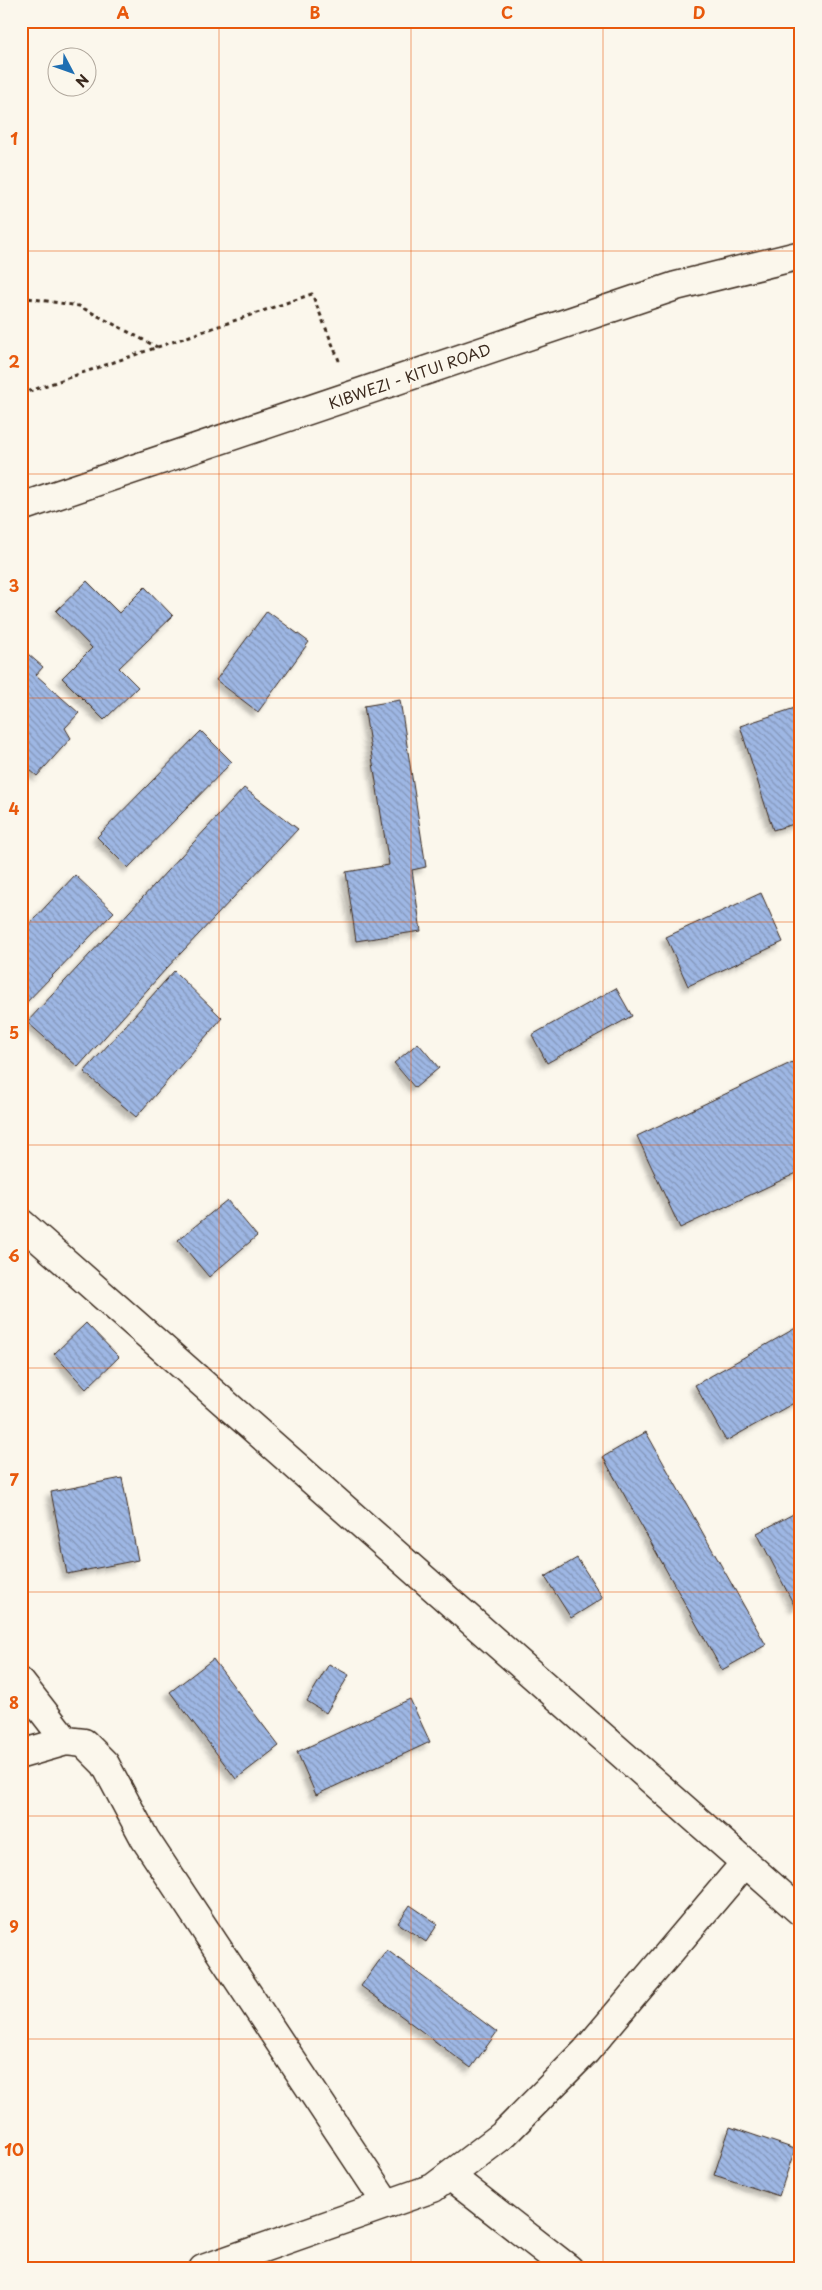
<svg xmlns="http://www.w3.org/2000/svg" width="822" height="2290" font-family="'Playpen Sans',sans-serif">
<defs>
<pattern id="building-back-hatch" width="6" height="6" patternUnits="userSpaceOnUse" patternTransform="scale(1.25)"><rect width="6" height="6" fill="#9eb7e4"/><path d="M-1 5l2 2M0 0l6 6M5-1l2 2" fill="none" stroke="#8295b8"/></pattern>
<filter id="shadow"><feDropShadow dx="-4.5" dy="4.5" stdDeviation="2.5" flood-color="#0004"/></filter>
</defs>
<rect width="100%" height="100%" fill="#fbf7ec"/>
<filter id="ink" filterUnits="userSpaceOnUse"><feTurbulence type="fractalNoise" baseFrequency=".02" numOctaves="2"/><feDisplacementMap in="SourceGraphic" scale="10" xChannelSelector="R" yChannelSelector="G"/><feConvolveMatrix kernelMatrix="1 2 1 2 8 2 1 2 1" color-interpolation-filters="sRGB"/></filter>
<g filter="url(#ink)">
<!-- building -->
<g fill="url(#building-back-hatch)" stroke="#3b2a1e" filter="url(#shadow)">
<path d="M87,581L119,613L145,587L173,616L119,668L138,687L104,720L62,678L92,648L56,611Z"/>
<path d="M267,611L309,642L258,712L216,680Z"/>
<path d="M21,648L43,667L36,675L79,713L65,728L71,738L37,776L21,762Z"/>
<path d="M400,700L426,867L412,870L421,931L356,941L346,872L389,865L364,706Z"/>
<path d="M801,706V822L773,830L740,726Z"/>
<path d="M201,731L232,762L128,868L97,837Z"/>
<path d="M244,788L298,829L166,969L78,1067L27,1022Z"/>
<path d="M75,875L114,912L21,1008V933Z"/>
<path d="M761,893L783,942L688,986L666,937Z"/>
<path d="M174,971L222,1018L136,1117L84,1072Z"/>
<path d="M616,988L632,1016L547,1063L532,1035Z"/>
<path d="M418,1043L439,1068L415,1088L394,1063Z"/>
<path d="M801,1058V1171L680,1228L637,1136Z"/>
<path d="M227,1200L257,1236L209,1277L178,1240Z"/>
<path d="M86,1323L119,1357L86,1389L54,1354Z"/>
<path d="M801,1325V1399L726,1441L695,1385Z"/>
<path d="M646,1432L766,1645L722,1670L603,1457Z"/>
<path d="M122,1478L138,1560L67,1574L51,1492Z"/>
<path d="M801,1510V1604L795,1607L757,1533Z"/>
<path d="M577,1558L603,1598L571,1618L545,1577Z"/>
<path d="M213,1659L279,1746L236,1779L170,1692Z"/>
<path d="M329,1664L349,1675L326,1713L307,1701Z"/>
<path d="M410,1699L430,1742L316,1795L297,1752Z"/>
<path d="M410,1905L438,1924L426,1942L398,1923Z"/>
<path d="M387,1950L497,2032L471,2068L361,1986Z"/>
<path d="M730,2127L795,2149L779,2196L714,2175Z"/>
</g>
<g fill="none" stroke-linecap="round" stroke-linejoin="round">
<!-- minor casing -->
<g stroke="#3b2a1e" stroke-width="31">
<g id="minor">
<path d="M21,1223L801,1912"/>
<path d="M21,1683L66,1741"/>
<path d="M21,1754L66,1741L84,1743L105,1764L145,1839L387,2204"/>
<path d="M450,2176L569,2269"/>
<path d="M203,2269L433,2188L503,2135L586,2051L745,1863"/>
</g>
</g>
<!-- major casing -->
<g stroke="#3b2a1e" stroke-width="31">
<path id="major" d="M21,507L676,286L801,255"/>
</g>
<!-- path -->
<g stroke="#3b2a1e" stroke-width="3" stroke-dasharray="4 4" stroke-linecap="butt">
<path d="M21,297L79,306L157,347"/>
<path d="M21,394L312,294L340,363"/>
</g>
<!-- minor -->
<use href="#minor" stroke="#fbf7ec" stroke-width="28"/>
<!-- major -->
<use href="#major" stroke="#fbf7ec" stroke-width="28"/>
</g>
</g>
<!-- grid -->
<path fill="none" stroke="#e8590c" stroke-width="1" stroke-opacity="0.55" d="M219,21V2269M411,21V2269M603,21V2269M21,251H801M21,474H801M21,698H801M21,922H801M21,1145H801M21,1368H801M21,1592H801M21,1816H801M21,2039H801"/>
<g text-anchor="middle" stroke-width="4" stroke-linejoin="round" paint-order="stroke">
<!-- street labels -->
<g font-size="15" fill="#3b2a1e" stroke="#fbf7ec">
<text transform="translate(410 377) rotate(-19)" y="5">KIBWEZI - KITUI ROAD</text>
</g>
</g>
<!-- margin -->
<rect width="822" height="2290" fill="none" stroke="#fbf7ec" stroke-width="55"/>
<!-- north arrow -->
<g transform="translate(72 72) rotate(131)"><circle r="24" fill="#fbf7ec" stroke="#aea59a"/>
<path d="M0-4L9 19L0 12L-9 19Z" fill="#1f6fb2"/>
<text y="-8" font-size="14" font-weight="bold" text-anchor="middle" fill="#3b2a1e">N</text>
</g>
<rect x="28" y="28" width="766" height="2234" fill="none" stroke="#e8590c" stroke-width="2"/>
<g font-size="16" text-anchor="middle" font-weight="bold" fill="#e8590c">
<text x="123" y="19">A</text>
<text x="315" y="19">B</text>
<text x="507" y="19">C</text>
<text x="699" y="19">D</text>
<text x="14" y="145">1</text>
<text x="14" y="368">2</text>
<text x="14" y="592">3</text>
<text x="14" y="815">4</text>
<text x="14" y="1039">5</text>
<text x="14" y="1262">6</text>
<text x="14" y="1486">7</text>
<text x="14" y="1709">8</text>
<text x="14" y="1933">9</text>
<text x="14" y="2156">10</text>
</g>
</svg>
